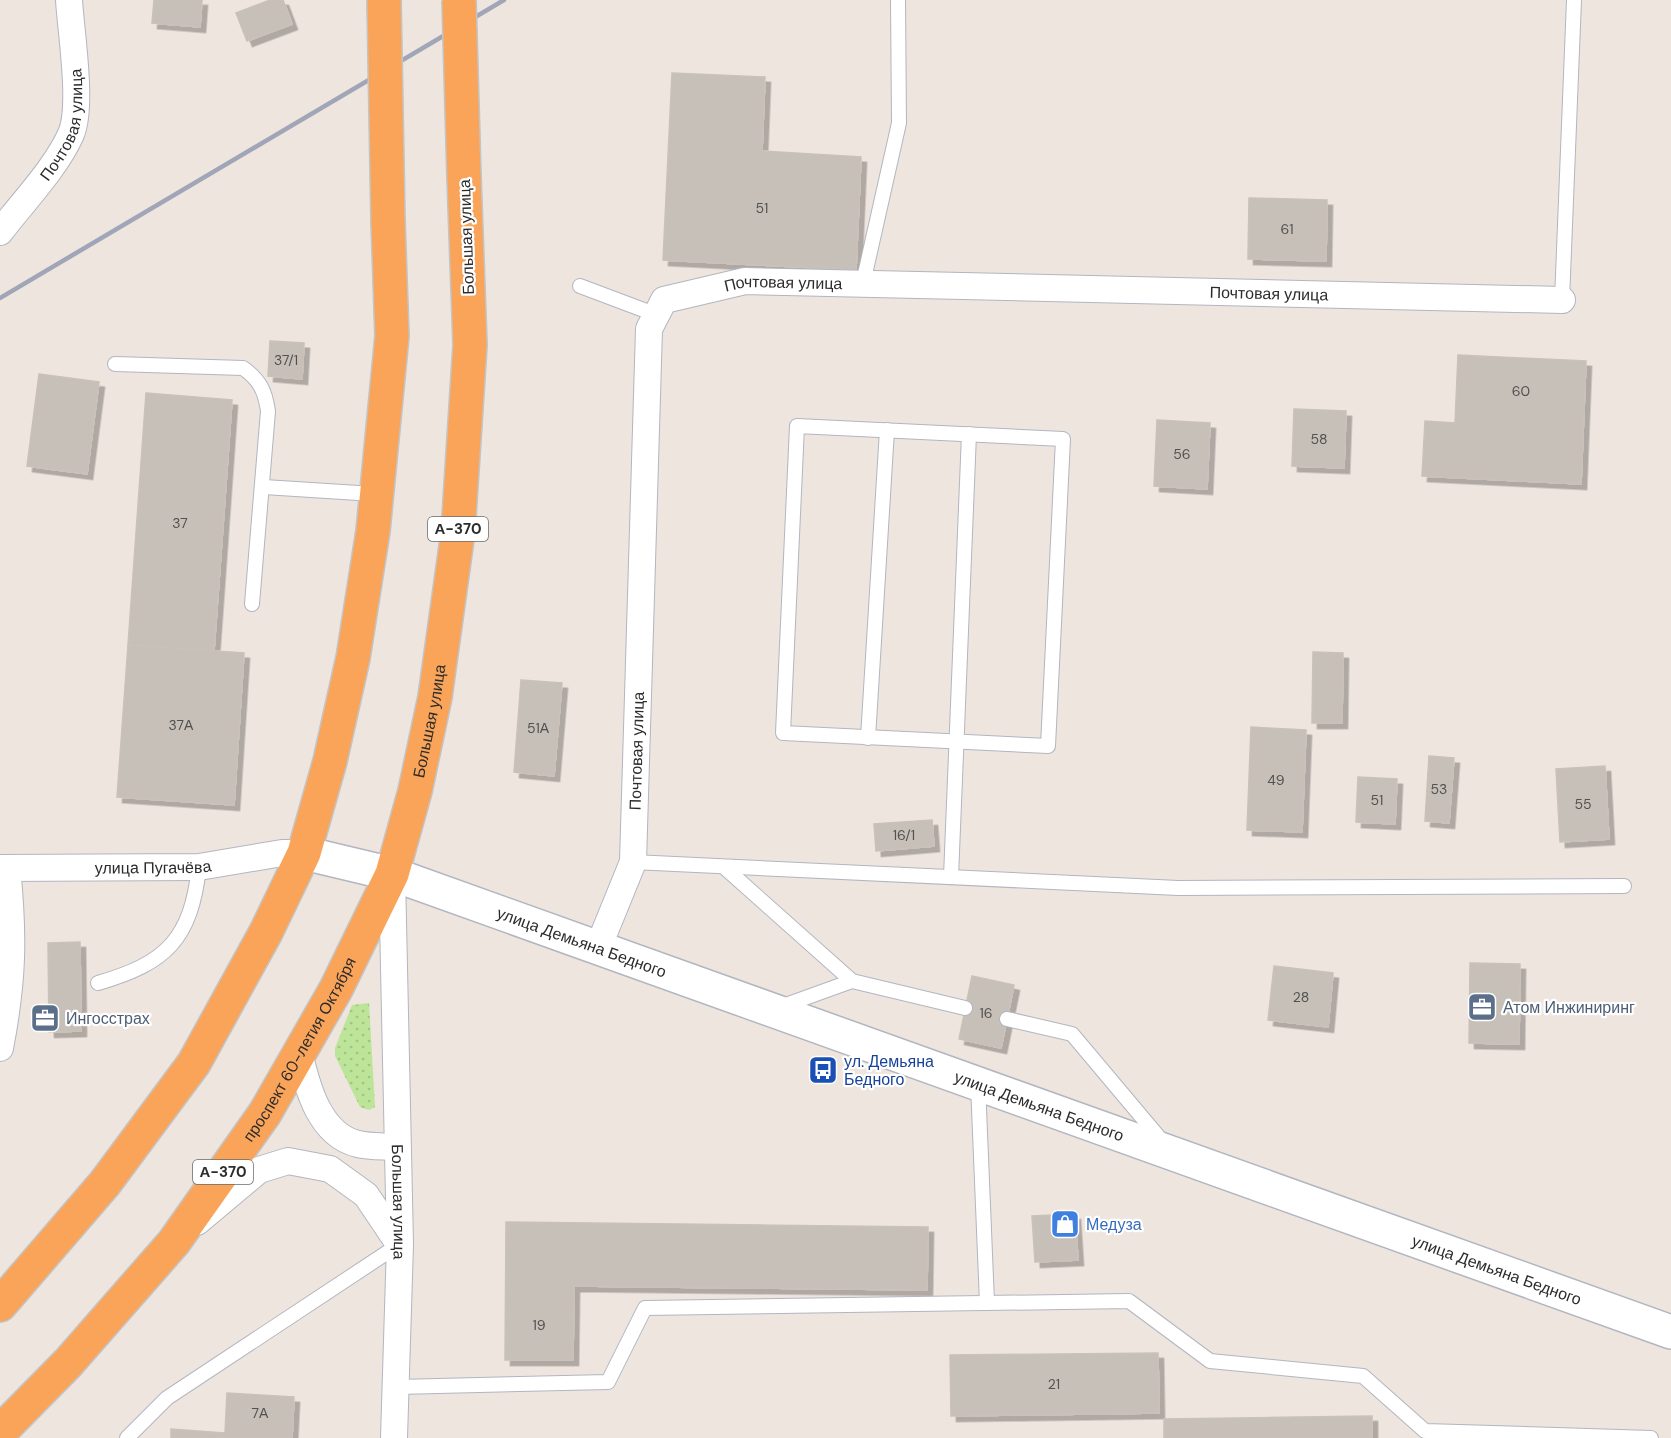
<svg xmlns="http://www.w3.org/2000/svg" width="1671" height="1438" font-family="'DM Sans',sans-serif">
<defs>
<pattern id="grass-dots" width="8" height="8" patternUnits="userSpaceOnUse" patternTransform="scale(1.5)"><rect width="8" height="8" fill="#bde599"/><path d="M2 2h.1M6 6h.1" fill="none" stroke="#a3c584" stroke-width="1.8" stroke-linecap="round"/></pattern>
<filter id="shadow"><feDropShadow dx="5.5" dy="5.5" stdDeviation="0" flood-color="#0004"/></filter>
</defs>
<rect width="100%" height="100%" fill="#eee5de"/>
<!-- grass -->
<path fill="url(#grass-dots)" d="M369,1003L375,1107L369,1110L360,1107L335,1056V1048L352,1005Z"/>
<!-- building -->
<g fill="#c6c0b9" stroke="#cac1b7" stroke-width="1.5" filter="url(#shadow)">
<path d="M154,0H202L200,27L152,23Z"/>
<path d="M270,0H283L292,24L247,41L236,13Z"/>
<path d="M672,73L765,77L762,151L861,157L856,270L663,260Z"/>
<path d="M1249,198L1327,200L1326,261L1248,259Z"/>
<path d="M270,341L304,343L302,379L268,376Z"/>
<path d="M1458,355L1586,361L1581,484L1422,476L1425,421L1455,423Z"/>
<path d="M39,374L99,382L87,474L27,466Z"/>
<path d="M146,393L232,400L214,651L128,645Z"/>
<path d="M1294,409L1346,411L1344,468L1292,466Z"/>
<path d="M1157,420L1210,423L1207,489L1154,486Z"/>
<path d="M128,645L244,653L234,805L117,797Z"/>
<path d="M1313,652L1343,653L1342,723H1312Z"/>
<path d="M521,680L562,683L554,776L514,772Z"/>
<path d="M1251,727L1306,730L1302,832L1247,830Z"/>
<path d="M1429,756L1454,758L1449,823L1425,821Z"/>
<path d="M1605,766L1609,839L1560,842L1556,769Z"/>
<path d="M1358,777L1397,779L1395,824L1356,822Z"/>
<path d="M932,820L934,846L876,851L874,824Z"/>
<path d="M80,942L81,1031L49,1032L48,943Z"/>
<path d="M1470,963L1520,964L1519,1044L1469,1043Z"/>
<path d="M1274,966L1333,973L1328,1027L1268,1020Z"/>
<path d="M972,976L1014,985L1001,1048L959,1039Z"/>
<path d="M1075,1214L1078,1260L1035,1262L1032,1216Z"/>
<path d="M506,1222L928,1227L927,1290L574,1286L573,1360H505Z"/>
<path d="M1158,1353L1159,1413L951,1416L950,1355Z"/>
<path d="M227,1393L294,1397L292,1438H171V1429L225,1433Z"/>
<path d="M1372,1416V1438H1164V1419Z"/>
</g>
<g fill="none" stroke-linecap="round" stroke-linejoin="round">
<!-- service casing -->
<g stroke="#b2b6c0" stroke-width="16">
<g id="service">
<path d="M863,283L899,123L898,0"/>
<path d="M580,286L657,315"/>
<path d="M1562,300L1574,0"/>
<path d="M115,364L243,368C260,380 265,391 268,411L252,604"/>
<path d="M797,426L1063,439L1048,746L783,733Z"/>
<path d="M264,487L374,494"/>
<path d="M868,738L887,430"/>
<path d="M633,862L1178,888L1624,886"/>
<path d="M724,867L852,981"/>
<path d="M951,877L969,434"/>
<path d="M98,983C167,963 191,939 199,867"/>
<path d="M780,1007L852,981L965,1008"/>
<path d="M1007,1019L1072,1034L1162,1141"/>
<path d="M978,1084L987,1303"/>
<path d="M397,1387L608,1382L645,1308L1129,1301L1210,1361L1363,1376L1425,1431L1651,1438"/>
<path d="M127,1438L167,1398L400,1244"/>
</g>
</g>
<!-- minor casing -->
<g stroke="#b2b6c0" stroke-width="28">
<g id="minor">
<path id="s1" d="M0,232C22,203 56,168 71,134C83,106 71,33 69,0"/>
<path id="s2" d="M0,868L199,867L282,853H304"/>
<path id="s3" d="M392,875L400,1244L394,1438"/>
<path id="s4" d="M598,948L633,862L649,329L664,300L745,281L1562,300"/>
<path d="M0,1048C13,981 14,936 7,868"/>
<path d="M299,1053C307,1086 319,1135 358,1144C370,1147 384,1146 396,1147"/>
<path d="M197,1222L259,1170L288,1161L330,1169L366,1195L399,1244"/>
</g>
</g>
<!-- secondary casing -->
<g stroke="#b2b6c0" stroke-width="36">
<g id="secondary">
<path id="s5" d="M304,853L392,874L1671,1332"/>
</g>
</g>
<!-- trunk casing -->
<g stroke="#c4c4c4" stroke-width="36">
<g id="trunk">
<path d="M0,1305L105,1183L194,1063L266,932L304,853L330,761L353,658L373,531L392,336L388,221"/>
<path id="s6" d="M0,1432L68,1363L174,1242L265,1113L336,989L392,874L415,791L435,697L458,532L470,345L464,177"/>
</g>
</g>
<!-- service -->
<use href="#service" stroke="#fff" stroke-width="14"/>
<!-- minor -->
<use href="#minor" stroke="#fff" stroke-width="26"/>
<!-- secondary -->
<use href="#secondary" stroke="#fff" stroke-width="33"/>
<!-- trunk -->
<use href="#trunk" stroke="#faa45a" stroke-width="33"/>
<!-- rail -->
<path stroke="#a0a6b7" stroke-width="4.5" d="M0,298L504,0"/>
<!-- trunk-bridge casing -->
<g stroke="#c4c4c4" stroke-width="36" stroke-linecap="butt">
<g id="trunk-bridge">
<path d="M384,0L388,221"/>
<path d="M459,0L464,177"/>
</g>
</g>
<!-- trunk-bridge -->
<use href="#trunk-bridge" stroke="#faa45a" stroke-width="33"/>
</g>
<!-- icons -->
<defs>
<g id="office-square" transform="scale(1.5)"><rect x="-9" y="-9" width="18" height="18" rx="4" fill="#5c6f8a" stroke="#fff"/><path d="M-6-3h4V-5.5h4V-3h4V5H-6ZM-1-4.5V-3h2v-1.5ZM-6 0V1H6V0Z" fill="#fff"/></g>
<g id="bus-square" transform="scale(1.5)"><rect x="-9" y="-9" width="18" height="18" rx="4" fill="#1a4fb4" stroke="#fff"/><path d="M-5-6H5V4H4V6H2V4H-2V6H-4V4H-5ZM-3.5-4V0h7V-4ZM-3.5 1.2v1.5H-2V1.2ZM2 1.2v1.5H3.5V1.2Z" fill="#fff"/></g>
<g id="shop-square" transform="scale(1.5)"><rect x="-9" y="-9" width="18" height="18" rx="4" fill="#3f7fe0" stroke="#fff"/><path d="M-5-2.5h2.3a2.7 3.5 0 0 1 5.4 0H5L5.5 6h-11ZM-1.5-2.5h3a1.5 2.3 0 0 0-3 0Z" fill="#fff"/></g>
</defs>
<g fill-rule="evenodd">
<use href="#office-square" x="1482" y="1007"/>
<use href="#office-square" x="45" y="1018"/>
<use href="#bus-square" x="823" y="1070"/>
<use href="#shop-square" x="1065" y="1224"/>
</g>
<g text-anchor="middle" stroke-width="4.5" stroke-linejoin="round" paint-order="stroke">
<!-- number labels -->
<g font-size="14" fill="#52514f">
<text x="762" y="213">51</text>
<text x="1287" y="234">61</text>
<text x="286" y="365">37/1</text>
<text x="1521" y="396">60</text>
<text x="1319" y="444">58</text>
<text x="1182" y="459">56</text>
<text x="180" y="528">37</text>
<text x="181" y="730">37А</text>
<text x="538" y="733">51А</text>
<text x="1276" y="785">49</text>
<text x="1439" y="794">53</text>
<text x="1377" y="805">51</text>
<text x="1583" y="809">55</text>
<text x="904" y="840">16/1</text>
<text x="1301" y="1002">28</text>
<text x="986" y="1018">16</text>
<text x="539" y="1330">19</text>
<text x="1054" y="1389">21</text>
<text x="260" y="1418">7А</text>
</g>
<!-- shield labels -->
<g fill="#fff" stroke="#6b6b6b" stroke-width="1.5">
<rect x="428" y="517" width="60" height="24" rx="4.5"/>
<rect x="193" y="1160" width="60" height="24" rx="4.5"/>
</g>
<g font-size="15" font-weight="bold" fill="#2c2c2c">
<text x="458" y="534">А-370</text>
<text x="223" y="1177">А-370</text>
</g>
<!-- street labels -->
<g font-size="16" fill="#2c2c2c" stroke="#fff">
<text dy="6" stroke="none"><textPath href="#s1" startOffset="128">Почтовая улица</textPath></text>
<text transform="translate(466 237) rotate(-92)" y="6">Большая улица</text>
<text dy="6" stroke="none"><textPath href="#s4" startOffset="780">Почтовая улица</textPath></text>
<text dy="6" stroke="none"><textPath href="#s4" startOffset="1266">Почтовая улица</textPath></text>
<text dy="6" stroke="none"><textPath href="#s6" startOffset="844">Большая улица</textPath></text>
<text dy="6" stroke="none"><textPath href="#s4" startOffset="204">Почтовая улица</textPath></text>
<text dy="6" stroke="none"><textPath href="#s2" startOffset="153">улица Пугачёва</textPath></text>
<text dy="6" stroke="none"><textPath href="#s5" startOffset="292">улица Демьяна Бедного</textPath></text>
<text dy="6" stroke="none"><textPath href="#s6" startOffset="488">проспект 60-летия Октября</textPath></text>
<text dy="6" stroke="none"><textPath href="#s5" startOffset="778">улица Демьяна Бедного</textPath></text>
<text dy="6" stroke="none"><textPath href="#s3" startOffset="327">Большая улица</textPath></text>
<text dy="6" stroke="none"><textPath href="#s5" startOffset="1264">улица Демьяна Бедного</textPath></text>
</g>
<!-- service labels -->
<g font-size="16" fill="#4e5e75" stroke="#fff" text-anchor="start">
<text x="1503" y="1013">Атом Инжиниринг</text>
<text x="66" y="1024">Ингосстрах</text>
</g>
<!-- transit labels -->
<g font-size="16" fill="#164399" stroke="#fff" text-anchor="start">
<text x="844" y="1067">ул. Демьяна<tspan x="844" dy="18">Бедного</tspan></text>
</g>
<!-- shop labels -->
<g font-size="16" fill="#366cbe" stroke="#fff" text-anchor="start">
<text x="1086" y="1230">Медуза</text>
</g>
</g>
</svg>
